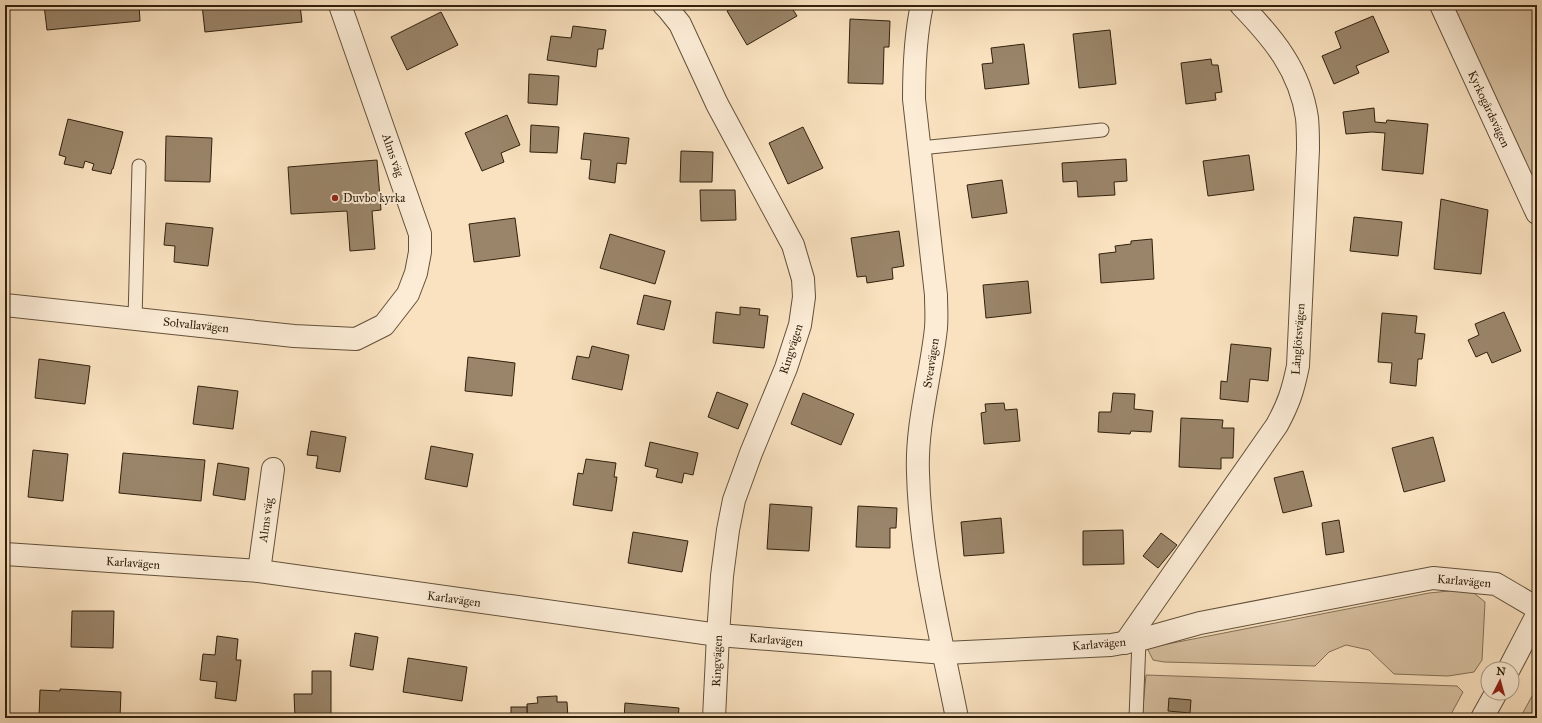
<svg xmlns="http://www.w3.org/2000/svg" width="1542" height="723" font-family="'IM FELL Great Primer',serif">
<rect width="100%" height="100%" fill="#fae2c0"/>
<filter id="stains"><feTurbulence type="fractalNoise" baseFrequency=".005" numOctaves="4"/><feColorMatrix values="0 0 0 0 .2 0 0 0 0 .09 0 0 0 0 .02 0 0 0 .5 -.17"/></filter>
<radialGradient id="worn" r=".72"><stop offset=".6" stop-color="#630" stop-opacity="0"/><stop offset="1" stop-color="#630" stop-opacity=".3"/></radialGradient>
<!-- green -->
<g fill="#d8c1a2" stroke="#847158">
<path d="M1449,5H1537V200Z"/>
<path d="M1469,589L1485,602L1482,660L1474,672L1448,676L1394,674L1369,650L1346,645L1329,652L1315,666L1164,662L1153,660L1147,648L1429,593Z"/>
<path d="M1146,675L1457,686L1463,692L1449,718H1142Z"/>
<path d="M1537,687V718H1520Z"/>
</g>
<!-- building -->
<g fill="#9a856a" stroke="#31210d">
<path d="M44,5H139L140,21L47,30Z"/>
<path d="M202,5H300L302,22L205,32Z"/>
<path d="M737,5H790L797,16L747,45L727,11Z"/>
<path d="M441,12L458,45L407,70L391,37Z"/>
<path d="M1373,16L1389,52L1356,66L1359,73L1334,84L1322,56L1341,48L1335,32Z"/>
<path d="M850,19L890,21L889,47H884L883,84L848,83Z"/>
<path d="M573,26L606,30L603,49H598L596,67L547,60L551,36L571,38Z"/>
<path d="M1110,30L1116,84L1079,88L1073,34Z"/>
<path d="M1024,44L1029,84L985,89L982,64L993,63L991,48Z"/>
<path d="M1211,59L1212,65H1218L1222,92L1215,93L1216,100L1186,104L1181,63Z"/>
<path d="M529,74L559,76L557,105L528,103Z"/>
<path d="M1374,108L1375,122L1386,123L1387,120L1428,124L1423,174L1382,170L1385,133L1372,132L1346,134L1343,112Z"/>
<path d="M507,115L520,145L501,153L504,162L482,171L465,133Z"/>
<path d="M68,119L123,132L113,169H112L111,174L92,170L94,164L85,161L83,168L64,164L66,157L59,155Z"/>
<path d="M531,125L559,127L557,153L530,152Z"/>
<path d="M803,127L823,168L788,184L769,143Z"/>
<path d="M584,133L629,138L626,164L617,163L615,183L589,179L591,160L581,159Z"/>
<path d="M166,136L212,138L210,182L165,181Z"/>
<path d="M681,151L713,152L712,182H680Z"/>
<path d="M1249,155L1254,190L1208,196L1203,161Z"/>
<path d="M1126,159L1127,181L1114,182L1115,195L1078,197L1077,181L1063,182L1062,163Z"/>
<path d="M377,160L381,210L372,211L375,249L350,251L347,211L291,214L288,167Z"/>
<path d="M1002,180L1007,213L972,218L967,185Z"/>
<path d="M700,190H735L736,220L701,221Z"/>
<path d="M1441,199L1488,210L1481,274L1434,269Z"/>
<path d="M1354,217L1402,222L1398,256L1350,251Z"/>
<path d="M515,218L520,256L474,262L469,224Z"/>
<path d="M166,223L213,228L208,266L174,262L175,246L164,245Z"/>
<path d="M899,231L904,266L892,268L893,279L867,283L866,276L857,277L851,238Z"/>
<path d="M610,234L665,251L655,284L600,268Z"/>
<path d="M1152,239L1154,279L1101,283L1099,254L1116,252L1115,246L1131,244V241Z"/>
<path d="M1028,281L1031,313L986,318L983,285Z"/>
<path d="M644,295L671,301L664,330L637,324Z"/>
<path d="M740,307L760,309L759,315L768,316L764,348L713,343L716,312L740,315Z"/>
<path d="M1504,312L1521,351L1492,363L1487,352L1476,357L1468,340L1479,335L1475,324Z"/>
<path d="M1382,313L1417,316L1415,333L1425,334L1422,359H1418L1416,386L1390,383L1392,363L1378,362Z"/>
<path d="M1231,344L1271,348L1268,381L1250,379L1248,402L1220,399L1221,381L1227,382Z"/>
<path d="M592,346L629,355L622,390L572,379L577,356L589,358Z"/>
<path d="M468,357L515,363L512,396L465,391Z"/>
<path d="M39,359L90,366L85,404L35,398Z"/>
<path d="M198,386L238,391L233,429L193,424Z"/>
<path d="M717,392L748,404L738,429L708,417Z"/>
<path d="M803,393L854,414L841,445L791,424Z"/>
<path d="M1113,393L1135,394L1134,409L1153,411L1151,432L1131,431L1130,434L1098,432L1099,412H1111Z"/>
<path d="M1004,403L1005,410L1017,409L1020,441L984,444L981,413L986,412L985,404Z"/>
<path d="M1181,418L1223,420L1222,428H1234L1233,458H1221V469L1179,467Z"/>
<path d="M311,431L346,437L340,472L316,468L318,456L307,455Z"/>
<path d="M1433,437L1445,481L1404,492L1392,448Z"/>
<path d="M650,442L698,453L693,475L684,473L682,483L656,477L658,469L645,466Z"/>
<path d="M431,446L473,454L467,487L425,479Z"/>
<path d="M33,450L68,454L63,501L28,497Z"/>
<path d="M123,453L205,460L201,501L119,493Z"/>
<path d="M586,459L616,463L614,477H617L612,511L573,505L578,473L583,474Z"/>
<path d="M218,463L249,468L245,500L213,495Z"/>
<path d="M1303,471L1312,506L1283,513L1274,478Z"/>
<path d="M770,504L812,507L809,551L767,549Z"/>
<path d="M858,506L897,508L896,528H890V548L856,547Z"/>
<path d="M1001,518L1004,553L964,556L961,522Z"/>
<path d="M1339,520L1344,552L1326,555L1322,523Z"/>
<path d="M1123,530L1124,564L1083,565V531Z"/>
<path d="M633,532L688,541L682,572L628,563Z"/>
<path d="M1161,533L1177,545L1158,568L1143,556Z"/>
<path d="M72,611H114L113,648L71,647Z"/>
<path d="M355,633L378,637L373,670L350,666Z"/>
<path d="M217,636L238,639L236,660H241L236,701L215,698L217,682L200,680L203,654L215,655Z"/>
<path d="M408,658L467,667L462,701L403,692Z"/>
<path d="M312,671H331V718H295L294,694H312Z"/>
<path d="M60,689L121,692L120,718H39L40,690L60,691Z"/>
<path d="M557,696V702H567L568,718H527V704L538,703L537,697Z"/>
<path d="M1169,698L1191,700L1190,713L1168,711Z"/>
<path d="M625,703L679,708L678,718H624Z"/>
<rect x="511" y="707" width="16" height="11"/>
</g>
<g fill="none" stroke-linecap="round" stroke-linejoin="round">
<!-- service casing -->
<g stroke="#63513a" stroke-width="15">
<g id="service">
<path d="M920,148L1102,130"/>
<path d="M135,319L139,166"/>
<path d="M1136,718L1139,640"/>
</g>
</g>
<!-- minor casing -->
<g stroke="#63513a" stroke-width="24">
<g id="minor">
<path d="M664,5L668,9L680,24L717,104L793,245L803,279L804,297L800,325L786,368L751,453L734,500L728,530L722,576L718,635L714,718"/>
<path d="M922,5C915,36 914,68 914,99L936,295C936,306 937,317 936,328C931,376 916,424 918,473C920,555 941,637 957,718"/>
<path d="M1441,5L1537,213"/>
<path d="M5,305L294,336L356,339L384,325L408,294L416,273L420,252V234L340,5"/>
<path d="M5,554L259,571L718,635L945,653L1111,645L1139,640L1200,623L1433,578L1496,584L1537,608"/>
<path d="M259,571L273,469"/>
<path d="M1125,643L1277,425C1289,403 1293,390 1298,366L1308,149C1308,138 1308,128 1307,118C1300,70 1273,38 1241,5"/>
</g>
</g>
<!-- tertiary casing -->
<g stroke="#63513a" stroke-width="24">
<g id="tertiary">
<path d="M1509,669L1537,615"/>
<path d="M1482,718L1496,693"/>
</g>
</g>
<!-- service -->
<use href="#service" stroke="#fcecd6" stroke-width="13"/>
<!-- minor -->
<use href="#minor" stroke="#fcecd6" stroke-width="22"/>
<!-- tertiary -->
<use href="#tertiary" stroke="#fcecd6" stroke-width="22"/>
</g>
<!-- markers -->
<circle fill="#8f2418" stroke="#fcecd6" stroke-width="1.5" cx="335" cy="198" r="4"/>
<g text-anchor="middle" stroke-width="4" stroke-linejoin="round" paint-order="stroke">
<!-- street labels -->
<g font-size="12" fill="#31210d" stroke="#fcecd6">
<text transform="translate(1489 109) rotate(65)" y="4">Kyrkogårdsvägen</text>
<text transform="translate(393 155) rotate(71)" y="4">Alms väg</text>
<text transform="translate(196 325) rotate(6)" y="4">Solvallavägen</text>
<text transform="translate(1298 339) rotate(-86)" y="4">Långlötsvägen</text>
<text transform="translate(791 349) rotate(-72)" y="4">Ringvägen</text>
<text transform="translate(931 363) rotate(-81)" y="4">Sveavägen</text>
<text transform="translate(266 520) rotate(-82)" y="4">Alms väg</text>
<text transform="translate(133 563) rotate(4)" y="4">Karlavägen</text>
<text transform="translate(1464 581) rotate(5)" y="4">Karlavägen</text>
<text transform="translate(454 599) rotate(8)" y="4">Karlavägen</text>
<text transform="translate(776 640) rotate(5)" y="4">Karlavägen</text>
<text transform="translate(1099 644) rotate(-5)" y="4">Karlavägen</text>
<text transform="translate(717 661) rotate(-88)" y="4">Ringvägen</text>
</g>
<!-- poi labels -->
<g font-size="12" fill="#31210d" stroke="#fcecd6" text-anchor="start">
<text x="343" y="202">Duvbo kyrka</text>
</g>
</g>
<!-- margin -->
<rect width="1542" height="723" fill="none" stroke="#fae2c0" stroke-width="20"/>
<rect x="6" y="6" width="1530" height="711" fill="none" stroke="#31210d" stroke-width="2"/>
<rect x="10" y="10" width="1522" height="703" fill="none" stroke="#31210d"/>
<!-- north arrow -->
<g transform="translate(1500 681) rotate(6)"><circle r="19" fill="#fcecd6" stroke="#ab9b86"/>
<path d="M0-3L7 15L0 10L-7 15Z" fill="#8f2418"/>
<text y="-6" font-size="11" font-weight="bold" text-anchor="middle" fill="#31210d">N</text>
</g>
<rect width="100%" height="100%" filter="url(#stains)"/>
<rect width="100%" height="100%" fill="url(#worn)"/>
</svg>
